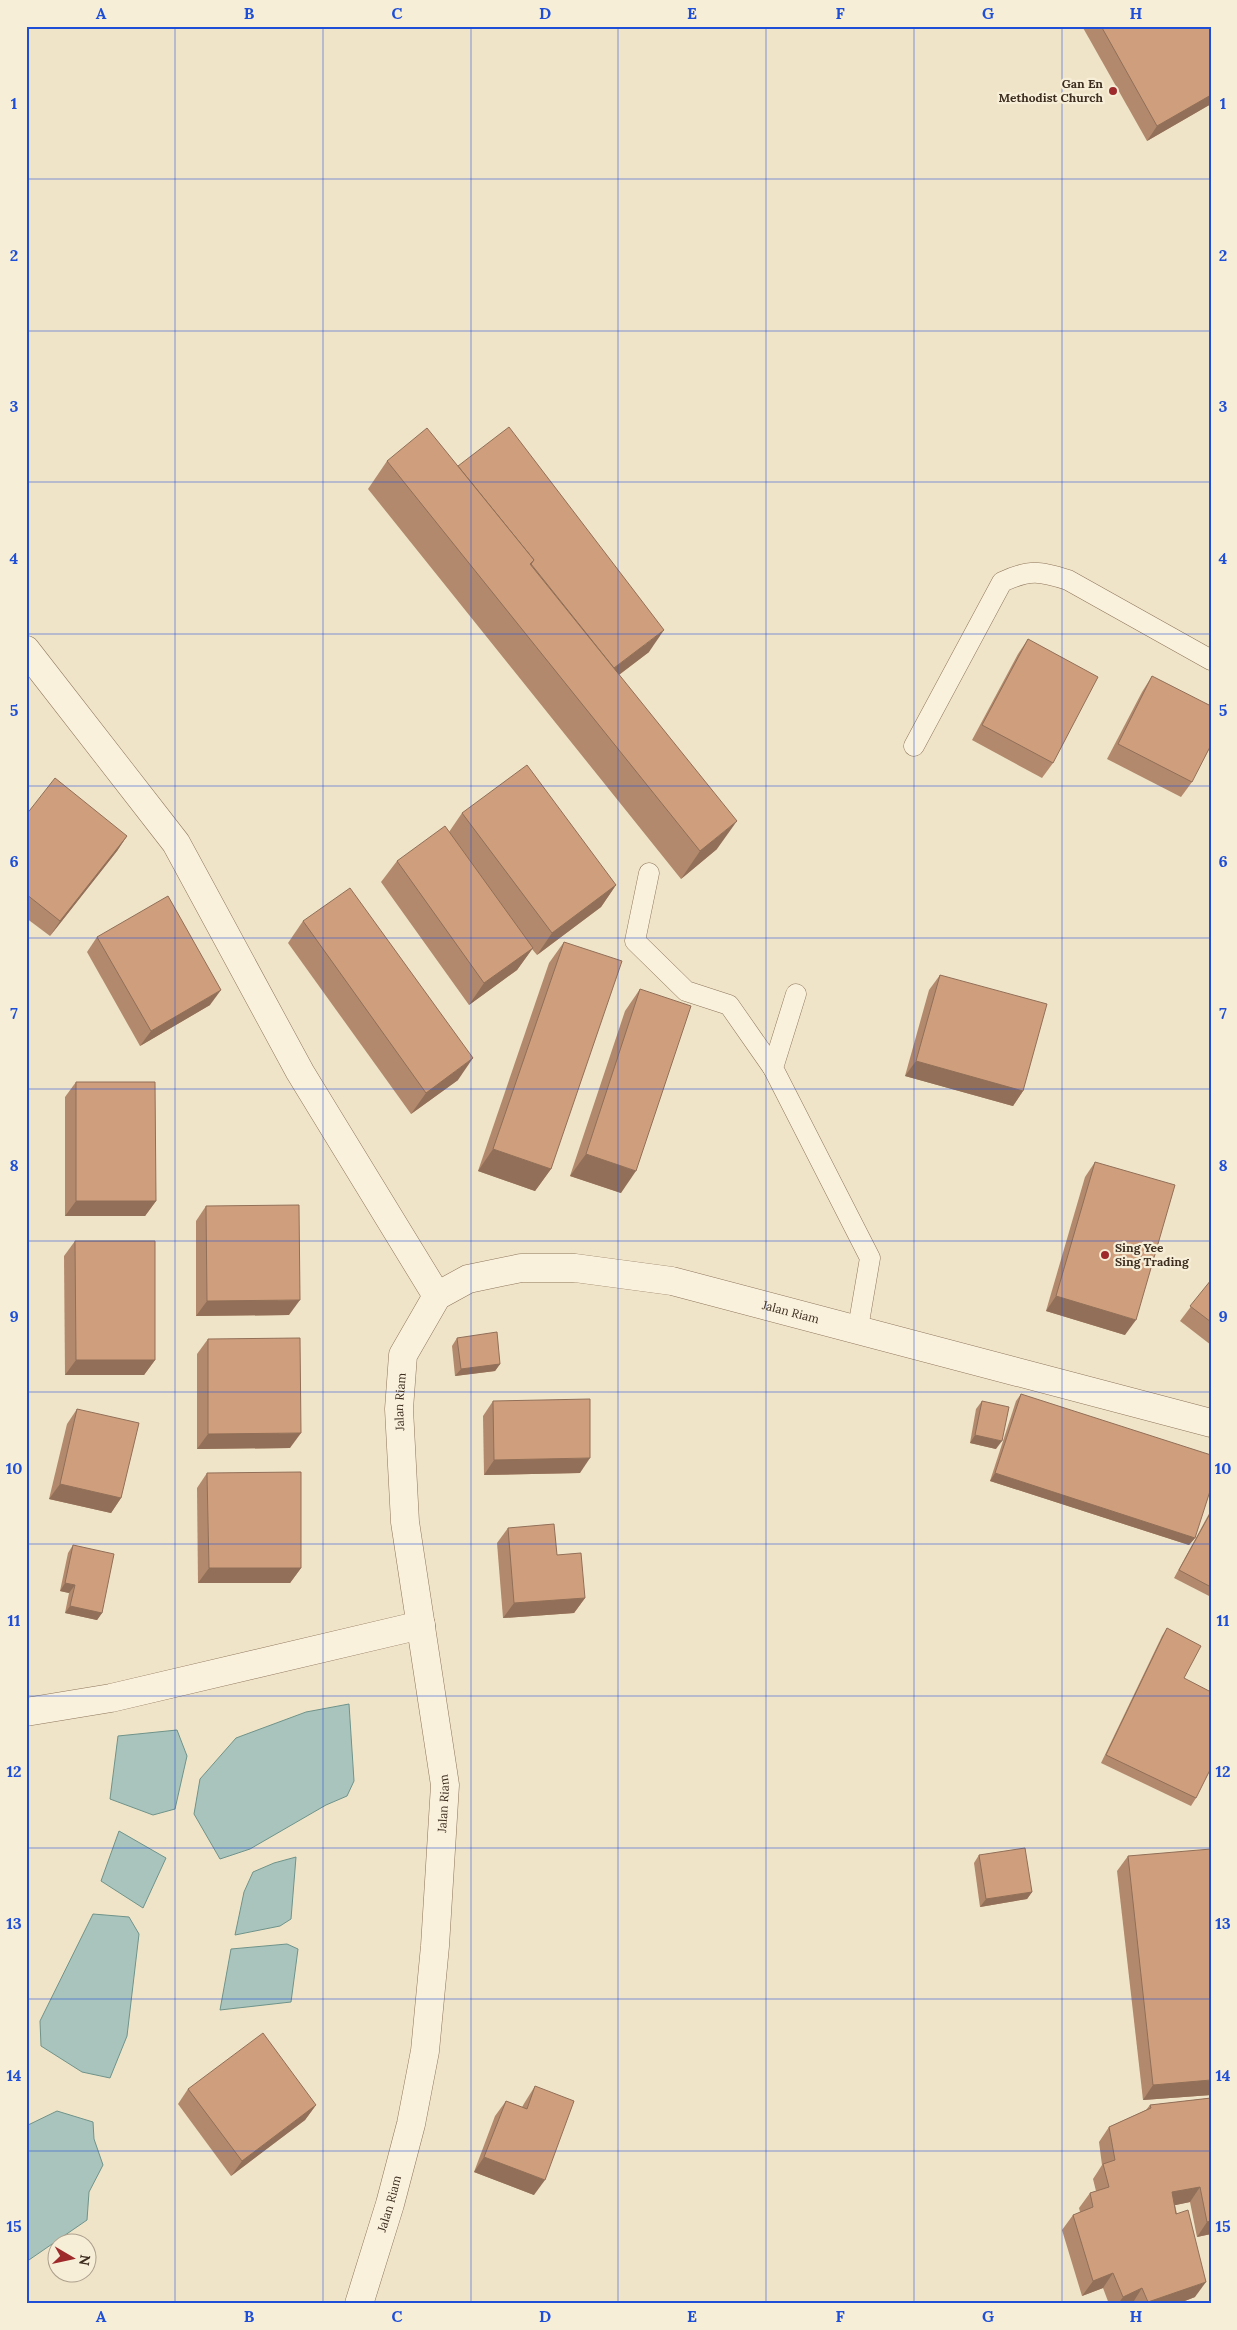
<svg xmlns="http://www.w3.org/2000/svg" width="1237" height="2330" font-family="Lora,serif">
<rect width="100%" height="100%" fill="#f0e4c8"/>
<!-- water -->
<g fill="#a9c4bc" stroke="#6f938a">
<path d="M349,1704L354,1781L347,1796L326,1805L250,1849L220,1859L194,1814L200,1779L236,1738L306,1712Z"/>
<path d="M177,1730L187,1756L175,1809L153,1815L110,1799L118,1736Z"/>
<path d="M119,1831L166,1858L143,1908L101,1881Z"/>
<path d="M296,1857L291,1919L280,1926L235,1935L244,1892L253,1872L274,1863Z"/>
<path d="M93,1914L129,1917L139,1934L127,2036L110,2078L82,2072L41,2046L40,2021Z"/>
<path d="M287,1944L298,1949L291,2002L220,2010L231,1949Z"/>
<path d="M57,2111L93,2122L94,2139L103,2165L89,2192L87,2220L26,2262V2126Z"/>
</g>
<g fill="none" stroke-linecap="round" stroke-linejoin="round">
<!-- service casing -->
<g stroke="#8d765c" stroke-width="21">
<g id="service">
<path d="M914,746L1002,582C1030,569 1040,571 1068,580L1211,660"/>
<path d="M649,873L635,941L686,991L729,1005L773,1068"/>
<path d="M796,994L773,1068L870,1258L858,1328"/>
</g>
</g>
<!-- minor casing -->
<g stroke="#8d765c" stroke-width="29">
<g id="minor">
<path d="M26,650L176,843L300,1072L437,1296"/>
<path d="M26,1712L111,1698L421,1625"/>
</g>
</g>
<!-- tertiary casing -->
<g stroke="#8d765c" stroke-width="29">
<g id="tertiary">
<path id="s1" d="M359,2304L390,2204L411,2124L425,2051L435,1946L445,1785L405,1522L399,1409L403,1355L437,1296L468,1279L521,1268H575L672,1281L1211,1423"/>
</g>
</g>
<!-- service -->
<use href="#service" stroke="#faf1dc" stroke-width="20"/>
<!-- minor -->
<use href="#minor" stroke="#faf1dc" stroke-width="28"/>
<!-- tertiary -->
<use href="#tertiary" stroke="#faf1dc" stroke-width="28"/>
</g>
<!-- wall -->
<g fill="#b2896c">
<path d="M1082,26H1211V104L1147,141Z"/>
<path d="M387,461L458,466L649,652L619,675L717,849L681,879L368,489Z"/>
<path d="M1028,639L1053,763L1042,778L972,740L1018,654Z"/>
<path d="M1152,676L1192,782L1181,797L1107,759L1142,692Z"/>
<path d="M462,813L616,885L601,907L537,955L532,949L517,970L469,1005L381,882L397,861L449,832Z"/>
<path d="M26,815L127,836L117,851L50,936L26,918Z"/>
<path d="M303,921L458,1080L411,1114L288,943Z"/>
<path d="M97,937L210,1005L140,1046L87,952Z"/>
<path d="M564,942L551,1169L535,1191L478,1171L549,963Z"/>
<path d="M940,975L1023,1091L1013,1106L905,1076L929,990Z"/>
<path d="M640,989L621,1193L570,1176L625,1011Z"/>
<path d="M76,1082L156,1201L145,1216H65V1097Z"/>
<path d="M1095,1162L1125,1335L1046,1311L1085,1177Z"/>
<path d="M206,1206L289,1315L196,1316V1221Z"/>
<path d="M75,1241L155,1360L144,1375H65L64,1256Z"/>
<path d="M1211,1280V1345L1180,1321Z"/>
<path d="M457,1338L500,1364L495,1371L455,1376L452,1346Z"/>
<path d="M208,1339L290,1448L197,1449V1354Z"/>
<path d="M1021,1394L1195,1538L1189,1545L990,1481L1016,1401Z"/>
<path d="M493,1401L580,1473L484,1475L483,1416Z"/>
<path d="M982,1401L996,1449L970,1443L976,1409Z"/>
<path d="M77,1409L121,1498L111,1513L49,1499L67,1424Z"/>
<path d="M207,1473L301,1568L290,1583H198L197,1488Z"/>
<path d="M1211,1510V1597L1174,1578Z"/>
<path d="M508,1528L557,1555L585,1598L574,1613L503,1618L497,1543Z"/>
<path d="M73,1545L102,1613L97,1620L65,1613L69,1593L60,1591L68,1553Z"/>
<path d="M1167,1628L1184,1678L1196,1798L1191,1806L1101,1763L1162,1636Z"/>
<path d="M979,1855L1032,1892L1027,1899L980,1907L974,1863Z"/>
<path d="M1128,1856L1211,2095L1143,2100L1117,1871Z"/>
<path d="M535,2086L534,2195L474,2172L495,2116L506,2101L522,2107L525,2102Z"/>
<path d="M188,2089L316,2105L305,2120L231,2176L178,2104Z"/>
<path d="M1211,2098V2234L1197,2237L1190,2202L1175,2205L1195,2297L1177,2304H1109L1103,2288L1082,2296L1062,2230L1073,2215L1080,2212L1079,2208L1090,2193L1096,2191L1093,2179L1102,2165L1099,2142L1109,2127L1146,2110L1150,2105Z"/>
</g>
<!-- shaded-wall -->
<g fill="#916f58">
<path d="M1211,95V104L1147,141L1157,126Z"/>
<path d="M664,630L649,652L596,692L612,670Z"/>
<path d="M737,821L717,849L681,879L700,851Z"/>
<path d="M127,836L117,851L50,936L60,921Z"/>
<path d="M616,885L601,907L537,955L552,933Z"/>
<path d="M533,948L517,970L469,1005L484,983Z"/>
<path d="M221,990L210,1005L140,1046L151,1031Z"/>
<path d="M473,1058L458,1080L411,1114L426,1093Z"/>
<path d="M916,1061L1023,1091L1013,1106L905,1076Z"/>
<path d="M493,1149L551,1169L535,1191L478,1171Z"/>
<path d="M586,1154L636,1171L621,1193L570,1176Z"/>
<path d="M76,1201H156L145,1216H65Z"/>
<path d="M1056,1296L1136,1320L1125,1335L1046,1311Z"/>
<path d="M300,1300L289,1315L196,1316L207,1301Z"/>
<path d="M76,1360H155L144,1375H65Z"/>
<path d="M500,1364L495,1371L455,1376L461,1369Z"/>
<path d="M301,1433L290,1448L197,1449L208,1434Z"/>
<path d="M975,1435L1002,1441L996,1449L970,1443Z"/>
<path d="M590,1458L580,1473L484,1475L494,1460Z"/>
<path d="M995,1473L1195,1538L1189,1545L990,1481Z"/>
<path d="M60,1484L121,1498L111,1513L49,1499Z"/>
<path d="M209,1568H301L290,1583H198Z"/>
<path d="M65,1583L75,1585L69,1593L60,1591Z"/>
<path d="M585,1598L574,1613L503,1618L514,1603Z"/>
<path d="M70,1606L102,1613L97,1620L65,1613Z"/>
<path d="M1032,1892L1027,1899L980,1907L986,1899Z"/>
<path d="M1211,2080V2095L1143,2100L1153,2085Z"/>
<path d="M316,2105L305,2120L231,2176L242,2161Z"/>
<path d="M484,2157L545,2180L534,2195L474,2172Z"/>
<path d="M1200,2187L1190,2202L1162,2208L1172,2192Z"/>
<path d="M1211,2221V2234L1197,2237L1207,2222Z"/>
<path d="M1113,2273L1103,2288L1082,2296L1093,2281Z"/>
<path d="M1206,2282L1195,2297L1177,2304H1147L1148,2302Z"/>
<path d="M1142,2288L1132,2304H1118L1123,2297Z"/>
</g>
<!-- building -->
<g fill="#cf9f7d" stroke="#916f58">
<path d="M1101,26H1211V95L1157,126Z"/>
<path d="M509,427L664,630L614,668L531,564L534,560L458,466Z"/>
<path d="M427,428L534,560L530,564L737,821L700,851L387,461Z"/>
<path d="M1028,639L1098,677L1053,763L982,725Z"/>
<path d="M1152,676L1211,706V745L1192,782L1118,744Z"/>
<path d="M527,765L616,885L552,933L462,813Z"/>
<path d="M55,778L127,836L60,921L26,894V815Z"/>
<path d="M445,826L533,948L484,983L397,861Z"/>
<path d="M350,888L473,1058L426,1093L303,921Z"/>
<path d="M168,896L221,990L151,1031L97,937Z"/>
<path d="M564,942L622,961L551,1169L493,1149Z"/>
<path d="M940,975L1047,1004L1023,1091L916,1061Z"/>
<path d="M640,989L691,1006L636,1171L586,1154Z"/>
<path d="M76,1082H155L156,1201H76Z"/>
<path d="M1095,1162L1175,1185L1136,1320L1056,1296Z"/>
<path d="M299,1205L300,1300L207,1301L206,1206Z"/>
<path d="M75,1241H155V1360H76Z"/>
<path d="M1211,1280V1322L1190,1306Z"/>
<path d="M497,1332L500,1364L461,1369L457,1338Z"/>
<path d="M300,1338L301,1433L208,1434V1339Z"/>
<path d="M1021,1394L1211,1455V1488L1195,1538L995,1473Z"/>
<path d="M590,1399V1458L494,1460L493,1401Z"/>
<path d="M982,1401L1009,1407L1002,1441L975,1435Z"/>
<path d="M77,1409L139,1423L121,1498L60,1484Z"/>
<path d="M301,1472V1568H209L207,1473Z"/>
<path d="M1211,1512V1587L1179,1570Z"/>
<path d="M554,1524L557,1555L581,1553L585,1598L514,1603L508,1528Z"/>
<path d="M73,1545L114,1554L102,1613L70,1606L75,1585L65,1583Z"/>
<path d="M1167,1628L1201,1646L1184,1678L1211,1692V1768L1196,1798L1106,1755Z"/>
<path d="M1025,1848L1032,1892L986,1899L979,1855Z"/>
<path d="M1211,1849V2080L1153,2085L1128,1856Z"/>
<path d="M263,2033L316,2105L242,2161L188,2089Z"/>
<path d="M535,2086L574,2101L545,2180L484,2157L506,2101L527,2109Z"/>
<path d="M1211,2098V2221L1207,2222L1200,2187L1172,2192L1176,2214L1188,2210L1206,2282L1148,2302L1142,2288L1123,2297L1113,2273L1093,2281L1073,2215L1093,2207L1090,2193L1109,2187L1103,2164L1115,2160L1109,2127L1151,2108L1150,2105Z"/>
</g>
<!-- grid -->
<path fill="none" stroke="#1d4ed8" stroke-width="1" stroke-opacity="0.55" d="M175,26V2304M323,26V2304M471,26V2304M618,26V2304M766,26V2304M914,26V2304M1062,26V2304M26,179H1211M26,331H1211M26,482H1211M26,634H1211M26,786H1211M26,938H1211M26,1089H1211M26,1241H1211M26,1392H1211M26,1544H1211M26,1696H1211M26,1848H1211M26,1999H1211M26,2151H1211"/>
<!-- markers -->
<g fill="#9e2a2b" stroke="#f7eed8" stroke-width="2">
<circle cx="1113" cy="91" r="5"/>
<circle cx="1105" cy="1255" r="5"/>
</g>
<g text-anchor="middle" stroke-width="4.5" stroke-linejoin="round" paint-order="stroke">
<!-- poi labels -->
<g font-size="12" font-weight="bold" fill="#3d2e20" stroke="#f7eed8" text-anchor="end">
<text x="1103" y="88">Gan En<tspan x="1103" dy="14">Methodist Church</tspan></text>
<text x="1115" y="1252" text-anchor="start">Sing Yee<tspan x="1115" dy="14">Sing Trading</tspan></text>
</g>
<!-- street labels -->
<g font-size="12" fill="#3d2e20" stroke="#f7eed8">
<text dy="4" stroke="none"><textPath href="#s1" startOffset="1394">Jalan Riam</textPath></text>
<text dy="4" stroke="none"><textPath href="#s1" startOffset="915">Jalan Riam</textPath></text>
<text dy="4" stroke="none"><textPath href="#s1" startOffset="510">Jalan Riam</textPath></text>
<text dy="4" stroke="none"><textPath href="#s1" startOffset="105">Jalan Riam</textPath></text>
</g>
</g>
<!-- border -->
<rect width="1237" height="2330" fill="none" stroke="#f7eed8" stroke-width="55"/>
<!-- north arrow -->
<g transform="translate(72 2258) rotate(99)"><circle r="24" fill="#f7eed8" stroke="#ada18e"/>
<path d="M0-4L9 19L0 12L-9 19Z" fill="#9e2a2b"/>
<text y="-8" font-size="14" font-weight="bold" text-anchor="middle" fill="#3d2e20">N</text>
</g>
<rect x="28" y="28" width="1182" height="2274" fill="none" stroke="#1d4ed8" stroke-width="2"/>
<g font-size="16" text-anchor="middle" font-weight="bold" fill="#1d4ed8">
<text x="101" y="19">A</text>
<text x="249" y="19">B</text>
<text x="397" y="19">C</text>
<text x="545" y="19">D</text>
<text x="692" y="19">E</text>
<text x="840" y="19">F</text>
<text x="988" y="19">G</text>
<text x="1136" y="19">H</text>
<text x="14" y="109">1</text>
<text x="1223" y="109">1</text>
<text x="14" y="261">2</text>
<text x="1223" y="261">2</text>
<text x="14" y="412">3</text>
<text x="1223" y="412">3</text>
<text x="14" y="564">4</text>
<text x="1223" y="564">4</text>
<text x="14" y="716">5</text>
<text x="1223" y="716">5</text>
<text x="14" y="867">6</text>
<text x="1223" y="867">6</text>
<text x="14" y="1019">7</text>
<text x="1223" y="1019">7</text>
<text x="14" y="1171">8</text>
<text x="1223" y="1171">8</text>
<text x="14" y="1322">9</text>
<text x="1223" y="1322">9</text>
<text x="14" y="1474">10</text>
<text x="1223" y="1474">10</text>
<text x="14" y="1626">11</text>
<text x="1223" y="1626">11</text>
<text x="14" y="1777">12</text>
<text x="1223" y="1777">12</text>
<text x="14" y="1929">13</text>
<text x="1223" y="1929">13</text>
<text x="14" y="2081">14</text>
<text x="1223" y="2081">14</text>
<text x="14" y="2232">15</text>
<text x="1223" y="2232">15</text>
<text x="101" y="2322">A</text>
<text x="249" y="2322">B</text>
<text x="397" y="2322">C</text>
<text x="545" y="2322">D</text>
<text x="692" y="2322">E</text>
<text x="840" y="2322">F</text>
<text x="988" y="2322">G</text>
<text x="1136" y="2322">H</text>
</g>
</svg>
